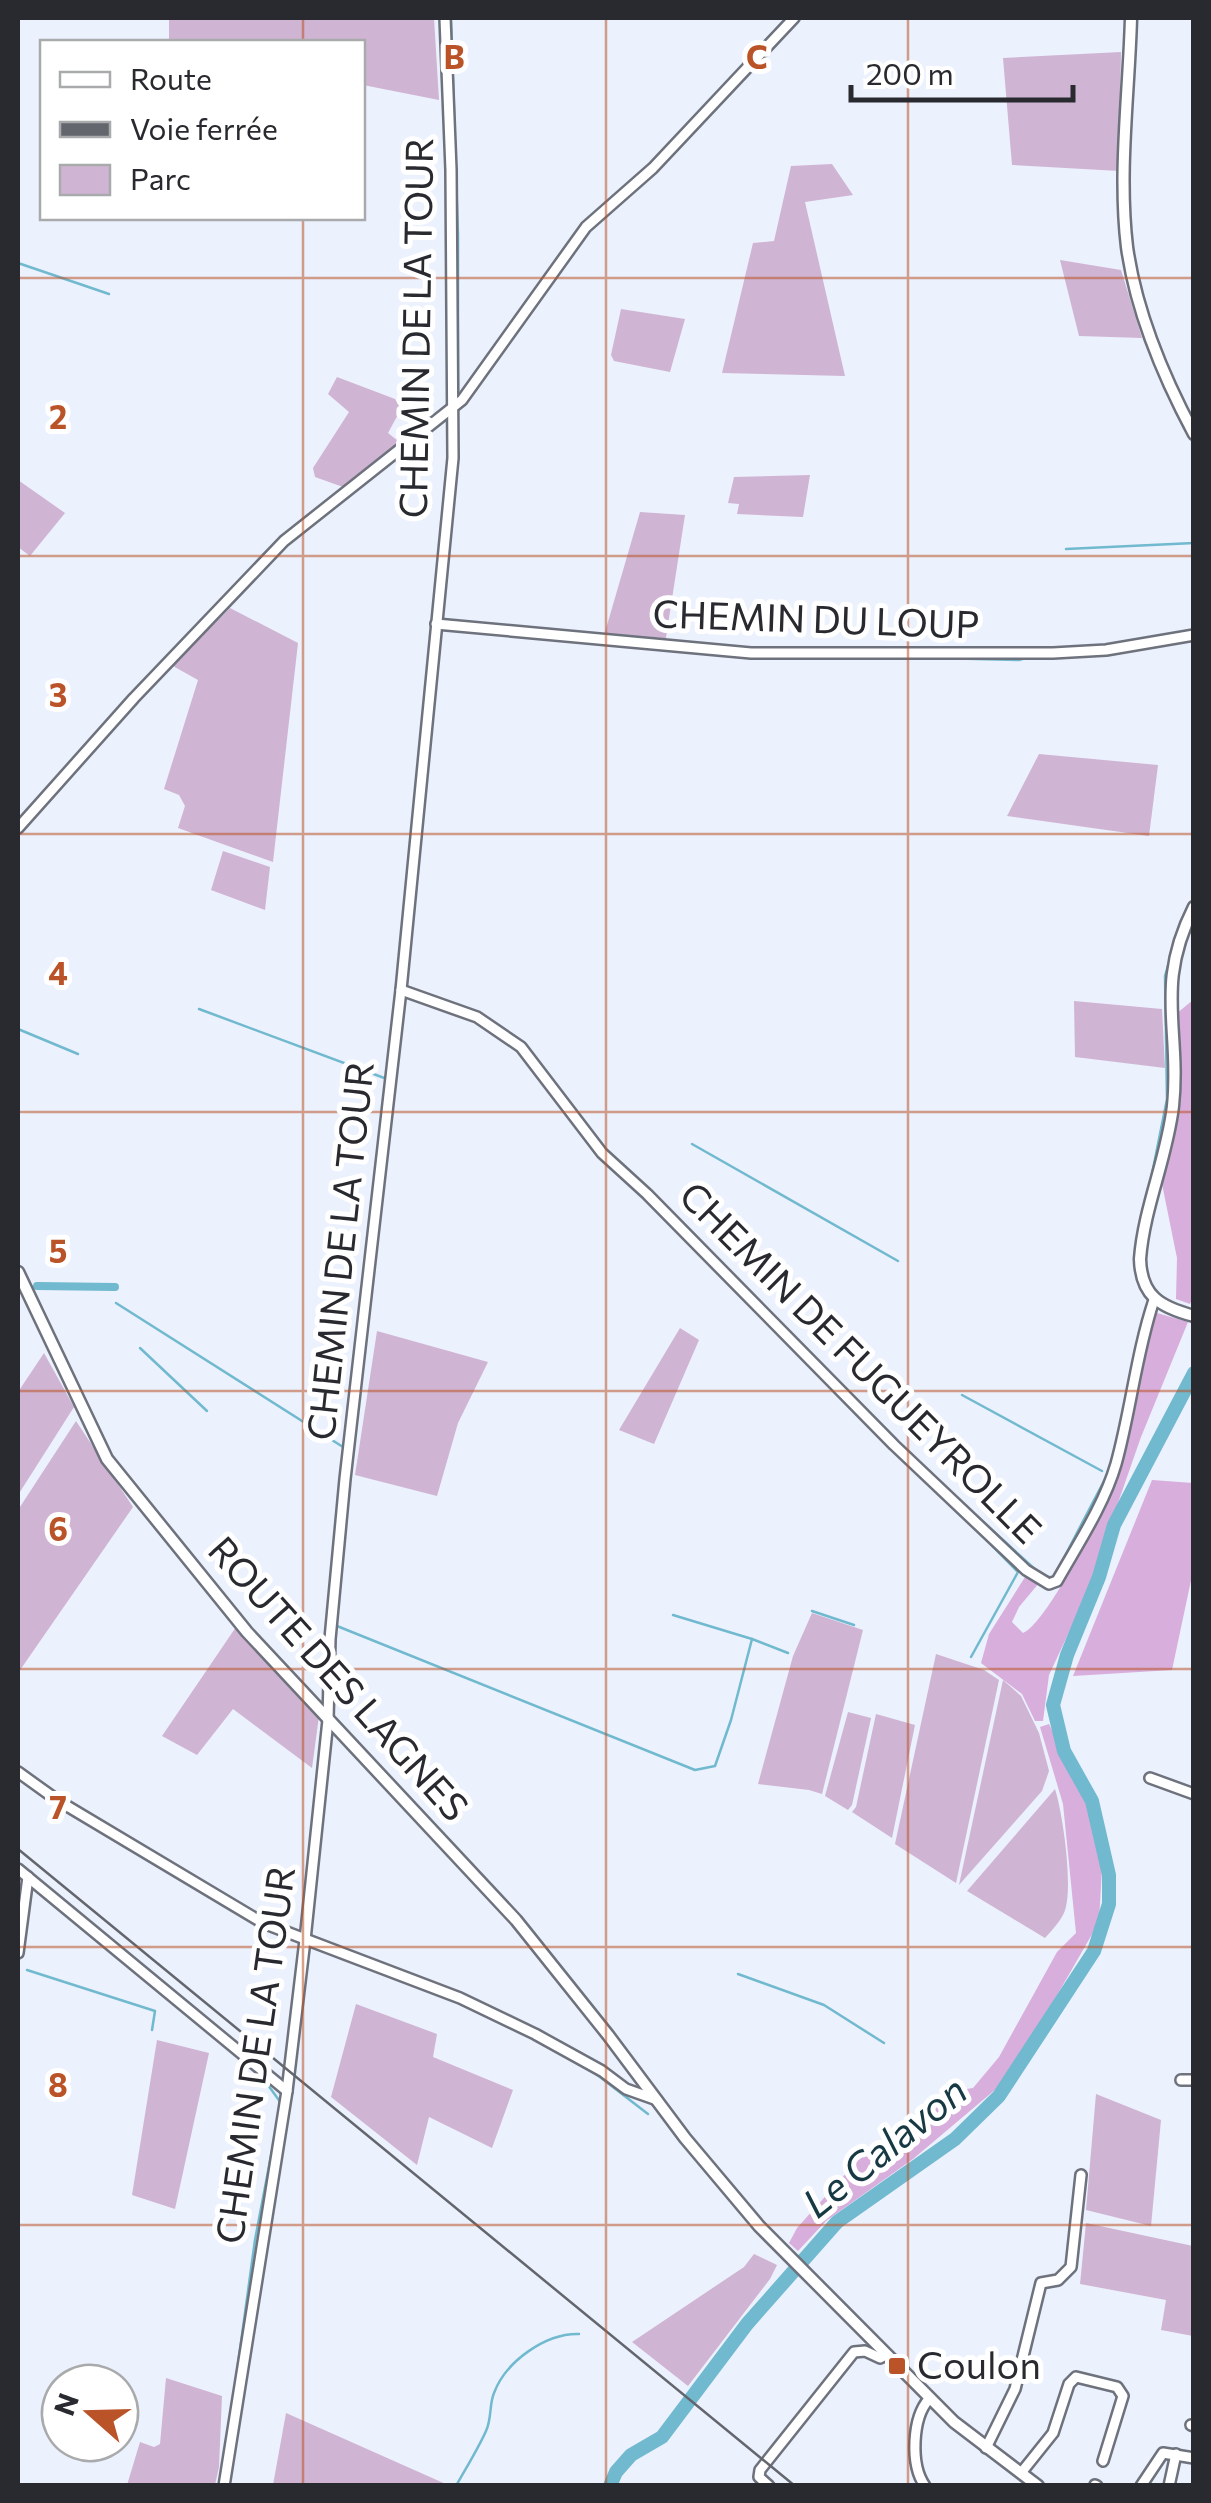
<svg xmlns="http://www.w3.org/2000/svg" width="1211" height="2503" font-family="Commissioner,sans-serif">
<rect width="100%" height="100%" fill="#ecf1fe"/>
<!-- green -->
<g fill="#d0b4d3">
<path d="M169,18H434L439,100L363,85L362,42H169Z"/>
<path d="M1121,52L1119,171L1012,165L1003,58Z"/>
<path d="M832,164L853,195L805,202L845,376L722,373L753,243L774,241L791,166Z"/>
<path d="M1060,260L1121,270L1142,338L1079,336Z"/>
<path d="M621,309L685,319L670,372L614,361L611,355Z"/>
<path d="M337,377L395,399L401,409L388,433L398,441L426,423L343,487L315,477L313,468L349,412L328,394Z"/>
<path d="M810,475L803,517L737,514L739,504L728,503L734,477Z"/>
<path d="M18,480L65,513L30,556L18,547Z"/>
<path d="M640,512L685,515L665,644L603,639Z"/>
<path d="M230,608L298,643L273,862L178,828L185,806L179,795L164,789L198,680L173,666Z"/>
<path d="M1039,754L1158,765L1149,836L1007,816Z"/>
<path d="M223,851L270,867L265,910L211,890Z"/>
<path d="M1074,1001L1162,1009L1165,1068L1075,1057Z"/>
<path d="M680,1328L699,1340L654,1444L619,1430Z"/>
<path d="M377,1331L488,1362L458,1423L437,1496L355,1475Z"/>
<path d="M44,1353L74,1407L18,1495V1392Z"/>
<path d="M76,1421L133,1507L18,1673V1510Z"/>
<path d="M812,1613L863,1630L822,1794L809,1790L758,1784L793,1656Z"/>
<path d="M236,1627L319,1716L312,1768L233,1709L197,1755L162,1736Z"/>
<path d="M936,1654L984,1670L999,1680L956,1883L895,1844Z"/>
<path d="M1003,1680L1021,1696L1039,1733L1049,1771L1042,1791L959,1885Z"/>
<path d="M848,1712L871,1718L852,1805L848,1810L825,1796Z"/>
<path d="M876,1714L915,1725L892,1838L852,1812L856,1807Z"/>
<path d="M1055,1789C1063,1814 1074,1890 1064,1913C1060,1922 1051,1931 1045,1938L967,1891Z"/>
<path d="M356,2004L437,2034L433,2057L513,2090L492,2148L429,2117L417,2165L331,2097Z"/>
<path d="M157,2040L209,2053L175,2209L132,2195Z"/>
<path d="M1096,2094L1161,2120L1151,2226L1086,2210Z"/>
<path d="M1086,2223L1193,2246V2336L1161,2330L1166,2300L1080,2284Z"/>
<path d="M754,2254L777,2265L770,2279L688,2386L632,2342L744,2267Z"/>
<path d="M166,2378L222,2396L219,2467L215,2485H127L140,2442L154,2447L160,2444Z"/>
<path d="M286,2413L448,2485H273Z"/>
</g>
<!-- forest -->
<g fill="#d8aedc">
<path d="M1193,1000L1194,1295L1190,1304L1176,1299L1177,1258L1161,1179L1180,1102L1176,1014Z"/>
<path d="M1157,1313L1188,1322L1141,1437L1084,1600L1049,1675L1043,1721H1035L1022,1694L981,1663L989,1634L1027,1574L1039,1583L1019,1607L1012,1622L1023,1633C1045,1625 1101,1517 1109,1491C1126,1441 1135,1386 1147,1334Z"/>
<path d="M1152,1480L1193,1483V1571L1172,1670L1073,1676Z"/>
<path d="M1049,1724L1091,1811L1102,1868L1099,1922L1044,2018L996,2089L913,2159L826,2221L798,2251L789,2243L797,2228L857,2161L953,2091L973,2088L999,2057L1057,1952L1076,1933L1063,1804L1040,1727Z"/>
</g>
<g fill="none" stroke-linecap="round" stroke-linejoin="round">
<!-- stream -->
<g stroke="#70b9ce" stroke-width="2.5">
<path d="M451,18L458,235V390"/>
<path d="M18,263L109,294"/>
<path d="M1163,383L1171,398"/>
<path d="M1066,549L1194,543"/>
<path d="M1141,648L1188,640"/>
<path d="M892,657L1019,660L1029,657"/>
<path d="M199,1009L387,1079"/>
<path d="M18,1029L78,1054"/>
<path d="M692,1144L898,1261"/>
<path d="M1152,1174L1167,1099L1165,976L1176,938"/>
<path d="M116,1303L343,1447"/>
<path d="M140,1348L207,1411"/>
<path d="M962,1395L1102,1471"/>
<path d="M930,1473L1038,1572"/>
<path d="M960,1513L1018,1572L971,1657"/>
<path d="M1044,1577H1054L1104,1481"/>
<path d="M812,1611L854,1625"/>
<path d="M673,1615L752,1639"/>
<path d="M337,1626L695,1770L715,1766L731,1720L752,1639L788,1653"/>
<path d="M323,1708L325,1671"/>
<path d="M321,1743L323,1721"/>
<path d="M27,1970L155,2011L152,2030"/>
<path d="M738,1974L824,2005L884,2043"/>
<path d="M541,2043L596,2074L648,2114"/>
<path d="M231,2415L255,2240L281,2103L260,2074"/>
<path d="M67,2485L69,2486"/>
<path d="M456,2486C466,2468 478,2449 486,2431C492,2418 489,2405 494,2393C506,2361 546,2333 579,2334"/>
</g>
<!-- canal -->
<path stroke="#70b9ce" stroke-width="8" d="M37,1286L115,1287"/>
<!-- river -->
<path stroke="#70b9ce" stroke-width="14" d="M610,2486L616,2472L631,2455L662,2437L747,2324L837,2222L955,2139L999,2096L1094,1951L1109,1904V1875L1092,1801L1064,1751L1053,1705L1067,1655L1099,1577L1114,1525L1194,1373"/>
<!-- minor casing -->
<g stroke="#6e727d" stroke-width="14">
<g id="minor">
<path d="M436,624L751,653H1053L1106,650L1194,635"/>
<path d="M18,828L134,698L284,541L462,400L586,227L653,168L794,18"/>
<path d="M401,990L477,1017L521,1047L602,1153L647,1194L894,1445L1026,1570L1049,1584L1057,1581C1078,1544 1104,1505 1116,1464C1131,1410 1136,1354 1154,1300"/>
<path d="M18,1772L57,1800L263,1923L460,1998L535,2034L602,2071L626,2089L657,2100"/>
<path d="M1150,1778L1194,1794"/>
<path d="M18,1869L287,2091"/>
<path d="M18,1953L28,1877"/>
<path d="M1181,2080H1194"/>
<path d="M1191,2425L1194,2426"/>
<path d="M986,2448L1015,2389L1041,2283L1058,2280L1071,2267L1081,2175"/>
<path d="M1021,2473L1053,2433L1069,2384L1076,2377L1117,2387L1123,2396L1103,2461"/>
<path d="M1095,2485L1097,2486"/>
<path d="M224,2486L287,2091L305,1940L328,1720L330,1639L345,1479L401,990L453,458L451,170L445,18"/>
<path d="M769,2486L759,2477L760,2470L854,2352L865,2351L880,2358L886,2355"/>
<path d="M925,2486C910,2465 912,2418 929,2399"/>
<path d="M1141,2486L1163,2453L1194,2458"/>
<path d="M1169,2486L1176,2454"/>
</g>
</g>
<!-- tertiary casing -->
<g stroke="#6e727d" stroke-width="15">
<g id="tertiary">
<path d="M1131,18C1129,93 1118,172 1127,247C1136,312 1163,376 1194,434"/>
<path d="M1194,907C1154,986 1181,1028 1173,1106C1167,1158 1144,1207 1140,1259C1141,1296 1160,1307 1194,1316"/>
<path d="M18,1272L107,1459L247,1632L516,1920L608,2035L685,2138L759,2226L954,2422L1038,2486"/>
</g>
</g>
<!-- minor -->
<use href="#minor" stroke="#fff" stroke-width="9"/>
<!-- tertiary -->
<use href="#tertiary" stroke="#fff" stroke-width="10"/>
<!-- rail -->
<path stroke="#63666d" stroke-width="2.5" d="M18,1849L795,2486"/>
</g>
<!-- grid -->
<path fill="none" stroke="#ba5328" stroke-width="2.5" stroke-opacity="0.55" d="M303,18V42M606,18V2486M908,18V2486M303,218V2486M18,278H1194M18,556H1194M18,834H1194M18,1112H1194M18,1391H1194M18,1669H1194M18,1947H1194M18,2225H1194"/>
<!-- markers -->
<rect fill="#ba5328" stroke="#fff" stroke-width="4" x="887" y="2356" width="20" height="20" rx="5"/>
<g text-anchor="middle" stroke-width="10" stroke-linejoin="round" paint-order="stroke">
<!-- street labels -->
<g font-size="38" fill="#282a2f" stroke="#fff">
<text transform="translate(417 328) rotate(-89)" y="13">CHEMIN DE LA TOUR</text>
<text transform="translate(816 620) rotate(2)" y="13">CHEMIN DU LOUP</text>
<text transform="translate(341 1251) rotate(-84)" y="13">CHEMIN DE LA TOUR</text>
<text transform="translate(860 1363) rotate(45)" y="13">CHEMIN DE FUGUEYROLLE</text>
<text transform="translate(338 1679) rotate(48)" y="13">ROUTE DES LAGNES</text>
<text transform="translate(256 2055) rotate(-82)" y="13">CHEMIN DE LA TOUR</text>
</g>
<!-- poi labels -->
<g font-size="38" fill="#282a2f" stroke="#fff" text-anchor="start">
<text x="917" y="2379">Coulon</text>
</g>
<!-- water labels -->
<g font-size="40" font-style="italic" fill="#163943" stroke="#fff">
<text transform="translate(885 2147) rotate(-39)" y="14">Le Calavon</text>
</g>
</g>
<g font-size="32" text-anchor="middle" font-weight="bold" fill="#ba5328" stroke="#fff" stroke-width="10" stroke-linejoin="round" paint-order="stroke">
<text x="454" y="69">B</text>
<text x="757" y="69">C</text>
<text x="58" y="429">2</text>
<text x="58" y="707">3</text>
<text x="58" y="985">4</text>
<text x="58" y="1263">5</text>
<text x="58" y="1541">6</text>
<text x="58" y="1819">7</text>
<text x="58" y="2097">8</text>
</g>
<!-- border -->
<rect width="1211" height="2503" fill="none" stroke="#282a2f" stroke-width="40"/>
<!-- legend -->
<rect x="40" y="40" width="325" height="180" fill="#ffffff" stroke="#a9aaac" stroke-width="2.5"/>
<rect x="60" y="72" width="50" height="15" fill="#ffffff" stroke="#a9aaac" stroke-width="2.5"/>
<text x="130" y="90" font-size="30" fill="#282a2f">Route</text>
<rect x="60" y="122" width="50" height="15" fill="#63666d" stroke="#a9aaac" stroke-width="2.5"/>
<text x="130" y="140" font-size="30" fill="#282a2f">Voie ferrée</text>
<rect x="60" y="165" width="50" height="30" fill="#d0b4d3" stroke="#a9aaac" stroke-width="2.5"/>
<text x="130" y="190" font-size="30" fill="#282a2f">Parc</text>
<!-- north arrow -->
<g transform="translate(90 2413) rotate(290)"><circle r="48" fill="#ffffff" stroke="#a9aaac" stroke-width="2.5"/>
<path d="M0-8L18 38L0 25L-18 38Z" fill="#ba5328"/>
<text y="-15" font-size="28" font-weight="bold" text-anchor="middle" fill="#282a2f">N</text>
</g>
<!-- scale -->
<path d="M851 85v15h222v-15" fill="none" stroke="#282a2f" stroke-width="5"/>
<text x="866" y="85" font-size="30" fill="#282a2f" stroke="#ffffff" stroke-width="8" paint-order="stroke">200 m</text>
</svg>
